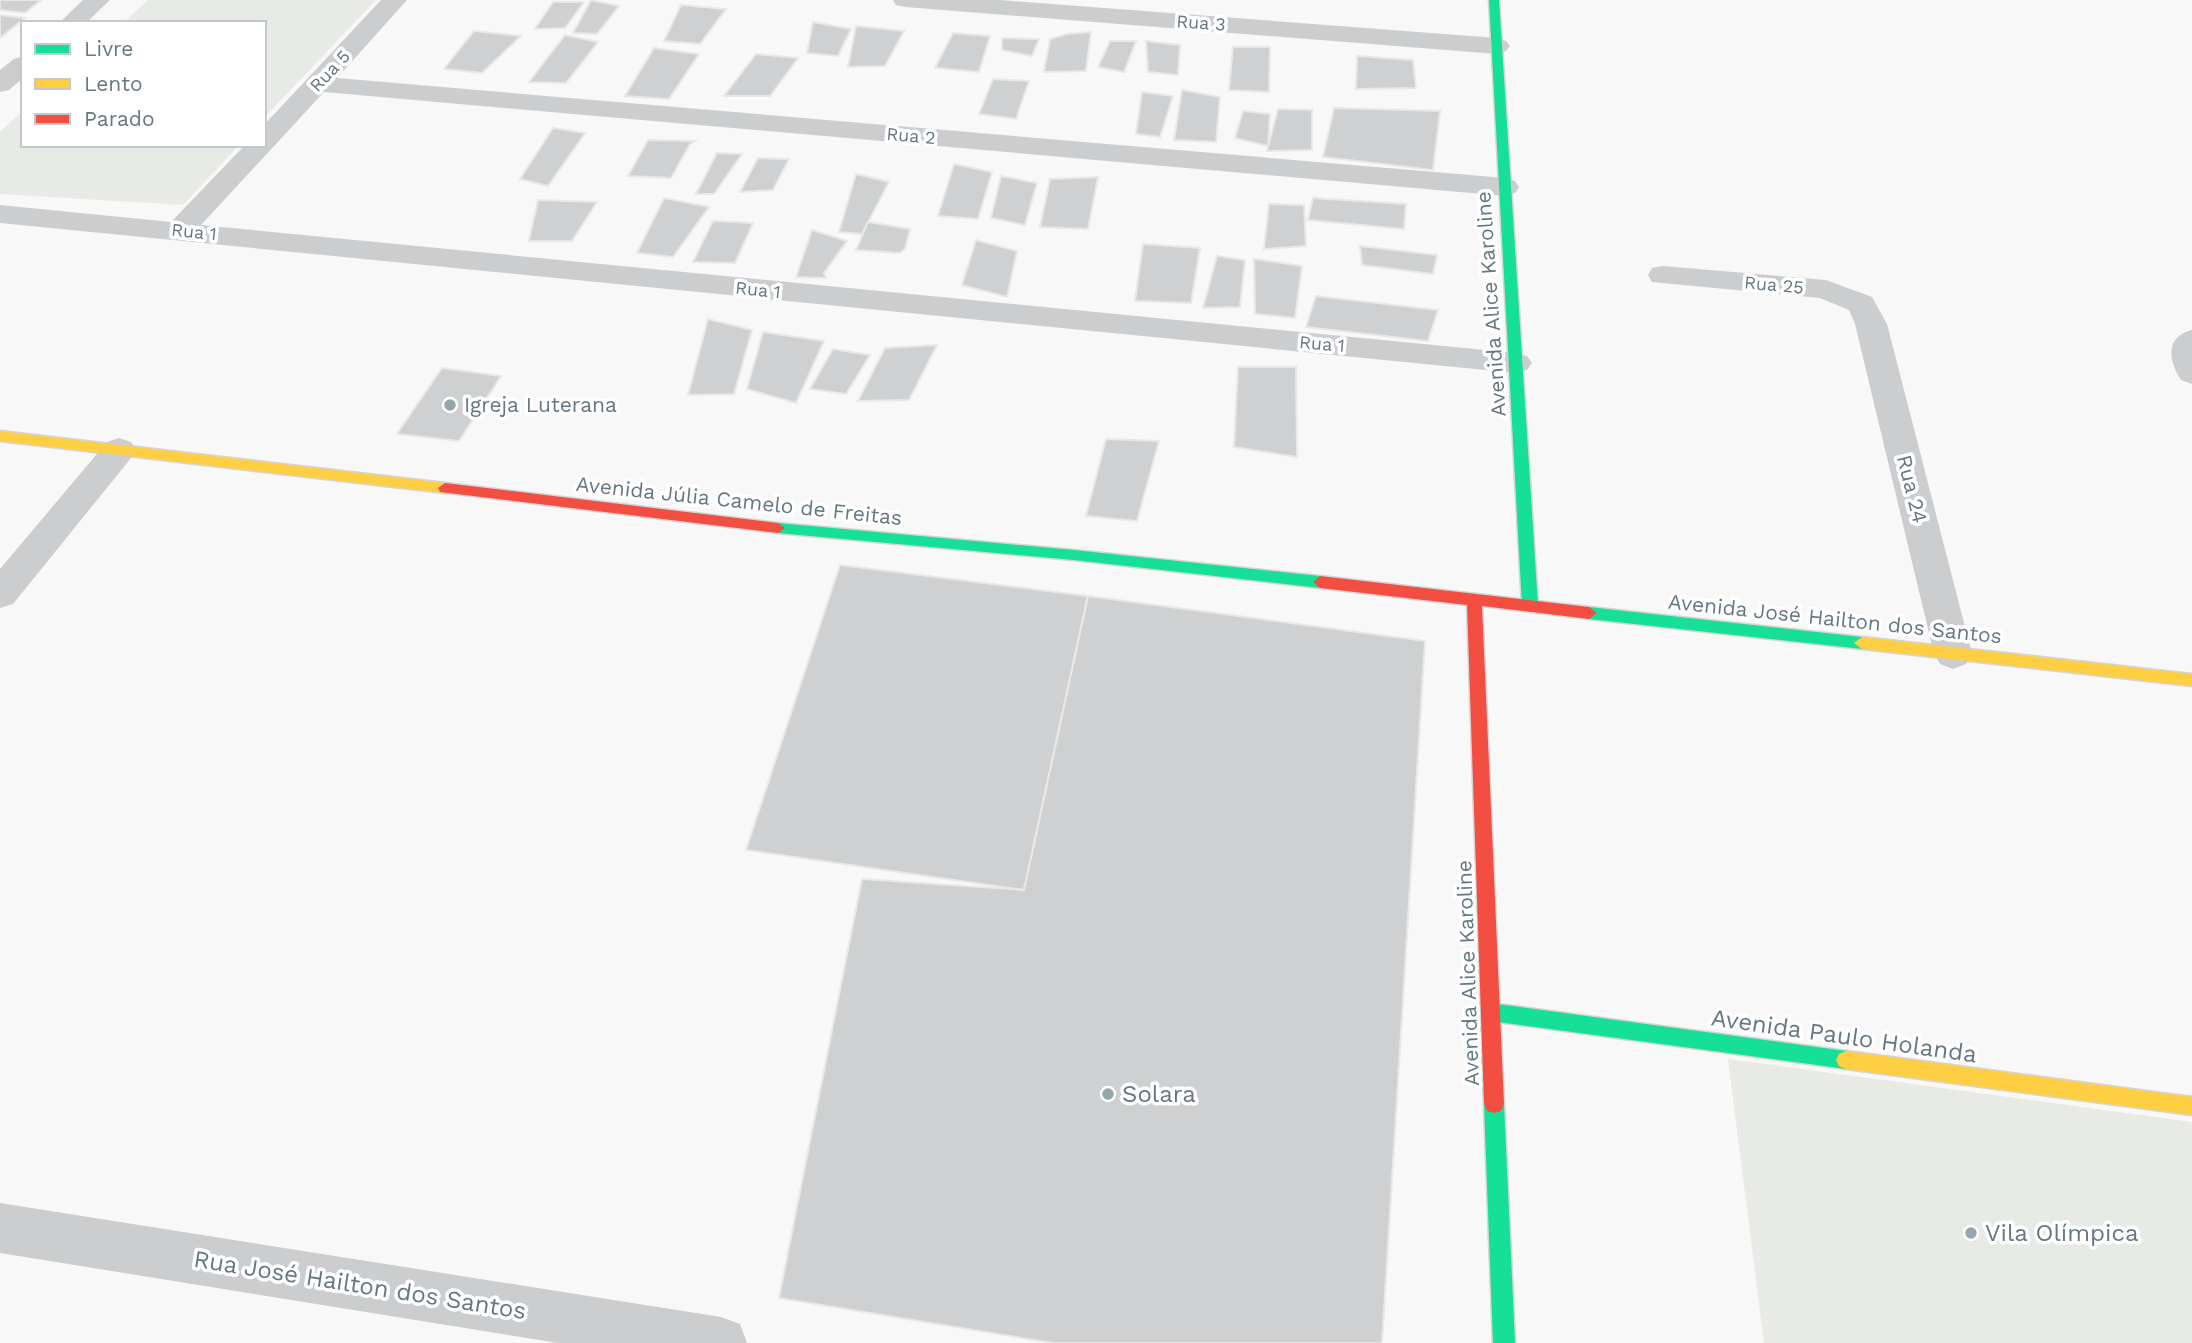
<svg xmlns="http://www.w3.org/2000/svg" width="2192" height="1343" font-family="'Work Sans',sans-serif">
<rect width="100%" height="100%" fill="#f8f8f8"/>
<!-- green -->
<g fill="#e8eae5">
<path d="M148,0H376L264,118V23H123Z"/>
<path d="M23,111V145H239L183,205L0,194V132Z"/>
<path d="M1728,1059L2192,1122V1343H1764Z"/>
</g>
<!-- building -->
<g fill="#ced0d1" stroke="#e8e8e8" stroke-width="2">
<path d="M0,0H41L25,13L0,10Z"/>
<path d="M591,0L619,6L597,34L573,33Z"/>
<path d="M553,2H584L565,28L535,29Z"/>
<path d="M681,5L726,9L700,44L664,41Z"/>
<path d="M0,15L25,18L0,38Z"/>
<path d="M813,22L851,29L838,56L807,53Z"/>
<path d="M856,26L904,31L885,66L848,67Z"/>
<path d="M474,31L521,36L482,73L444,69Z"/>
<path d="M1091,32L1086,71L1044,72L1050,39L1067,34Z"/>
<path d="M953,33L990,36L979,72L935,68Z"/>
<path d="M565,35L598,42L566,83L529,82Z"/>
<path d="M1002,38L1039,39L1032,56L1002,50Z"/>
<path d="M1110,41H1136L1124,72L1098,67Z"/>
<path d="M1146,41L1180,45L1178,75L1148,72Z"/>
<path d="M1233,47H1270L1269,92L1229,90Z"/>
<path d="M654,48L699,54L669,99L625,96Z"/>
<path d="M756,54L798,58L770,96H724Z"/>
<path d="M1357,56L1413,60L1416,88L1356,89Z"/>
<path d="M993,79L1029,81L1016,119L979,114Z"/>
<path d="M1182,90L1220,97L1216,142L1174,140Z"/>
<path d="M1142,92L1173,96L1160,137L1136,134Z"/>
<path d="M1334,108L1440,111L1433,170L1323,157Z"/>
<path d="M1278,109L1312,110V150L1267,151Z"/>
<path d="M1243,111L1270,114L1268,146L1235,138Z"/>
<path d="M553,128L585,133L548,186L520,179Z"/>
<path d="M648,140L695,141L690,144L671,178L628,176Z"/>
<path d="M717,153L742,154L714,194H696Z"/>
<path d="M758,158L789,159L773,190L740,192Z"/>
<path d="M954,164L992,172L978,219L938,216Z"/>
<path d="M856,174L889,182L862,234L839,232Z"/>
<path d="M1001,176L1037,183L1025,225L991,218Z"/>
<path d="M1098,177L1088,229L1040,227L1050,179Z"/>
<path d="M664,198L709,207L673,257L637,253Z"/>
<path d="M1313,198L1406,204L1404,229L1308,220Z"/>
<path d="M538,200L597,202L572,241H529Z"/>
<path d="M1269,204L1304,205L1306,246L1264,249Z"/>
<path d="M713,221L753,223L735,263L693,262Z"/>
<path d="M868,222L910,229L905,249L900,253L856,250Z"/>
<path d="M812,230L847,241L824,273L826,278L796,277Z"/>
<path d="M976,240L1017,251L1007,297L962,285Z"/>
<path d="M1143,244L1200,248L1191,303L1135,301Z"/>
<path d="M1360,246L1437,255L1433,274L1362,265Z"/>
<path d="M1217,256L1245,260L1240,307L1203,308Z"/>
<path d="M1254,259L1302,266L1295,318L1255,314Z"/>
<path d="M1316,296L1438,310L1428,341L1306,327Z"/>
<path d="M708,319L752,330L734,394L688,395Z"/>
<path d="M763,332L824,341L796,403L747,389Z"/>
<path d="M937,345L909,400L858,401L885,348Z"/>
<path d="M833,349L870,355L846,394L810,389Z"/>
<path d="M1238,367H1296L1297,457L1234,447Z"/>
<path d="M442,368L501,376L459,441L397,434Z"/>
<path d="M1106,439L1159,441L1137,521L1086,516Z"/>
<path d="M840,565L1088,596L1024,890L746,850Z"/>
<path d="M1088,596L1425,641L1382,1343H1053L779,1298L862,879L1024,890Z"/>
</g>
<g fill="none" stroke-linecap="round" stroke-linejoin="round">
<!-- fast casing -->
<g stroke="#d4d5d6" stroke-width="3">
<g id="fast">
<path d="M1489,0H1499L1538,606L1530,612L1522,606Z"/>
<path d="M778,523L1074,550L1320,576L1327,582L1320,588L1074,560L778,533L771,528Z"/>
<path d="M1589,607L1862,637L1870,643L1862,649L1589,619L1581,613Z"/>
<path d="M1490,1003L1846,1051L1853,1054L1856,1060L1853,1066L1846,1069L1490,1021L1483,1018L1481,1012L1483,1006Z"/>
<path d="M1494,1095L1501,1097L1504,1104L1515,1343H1493L1484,1104L1487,1097Z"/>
</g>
</g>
<!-- slow casing -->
<g stroke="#d4d5d6" stroke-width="3">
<g id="slow">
<path d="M0,431L445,483L452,488L445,493L0,441Z"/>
<path d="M1862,637L2192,674V686L1862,649L1854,643Z"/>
<path d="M1846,1051L2192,1097V1115L1846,1069L1839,1066L1836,1060L1839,1054Z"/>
</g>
</g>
<!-- jam casing -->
<g stroke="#d4d5d6" stroke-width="3">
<g id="jam">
<path d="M445,483L778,523L785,528L778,533L440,492L438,488Z"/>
<path d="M1320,576L1589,607L1597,613L1589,619L1482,606L1504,1104L1501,1111L1494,1113L1487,1111L1484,1104L1467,605L1320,588L1313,582Z"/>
</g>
</g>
<!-- street -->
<g fill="#cbcdce" fill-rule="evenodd">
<path d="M83,0H110L86,23H59Z"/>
<path d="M381,0H407L337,78L1505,178L1515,181L1519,187L1515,193L1505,196L324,92L201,225L1516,353L1527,356L1532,363L1527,370L1516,373L0,223V205L171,222L245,145H264V125Z"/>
<path d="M893,0H1000L1497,38L1506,41L1510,46L1506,51L1497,54L905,7L896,5Z"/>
<path d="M23,56V78L9,90L0,92V70L14,59Z"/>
<path d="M1663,266L1826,280L1872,297L1887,324L1972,654L1966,664L1953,669L1940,664L1934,654L1855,324L1849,310L1820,298L1652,282L1648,275L1652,268Z"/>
<path d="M2192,330V384L2181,380C2168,360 2165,337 2192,330Z"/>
<path d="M119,438L131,442L136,450L131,458L13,604L0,608V569L107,442Z"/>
<path d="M0,1203L721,1317L740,1324L747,1343H558L0,1253Z"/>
</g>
<!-- fast -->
<use href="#fast" fill="#16e098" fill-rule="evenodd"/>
<!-- slow -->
<use href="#slow" fill="#ffcf43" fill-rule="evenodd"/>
<!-- jam -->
<use href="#jam" fill="#f24e42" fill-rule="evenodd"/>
</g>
<!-- markers -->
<g fill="#98a5ab" stroke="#fff" stroke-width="2.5">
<circle cx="450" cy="405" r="7"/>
<circle cx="1108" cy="1094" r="7"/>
<circle cx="1971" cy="1233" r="7"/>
</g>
<g text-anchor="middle" stroke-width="7" stroke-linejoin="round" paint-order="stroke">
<!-- far-street labels -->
<g font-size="18" fill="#657882" stroke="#fff">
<text transform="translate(1201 23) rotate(4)" y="6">Rua 3</text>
<text transform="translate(330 71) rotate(-47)" y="6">Rua 5</text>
<text transform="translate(911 136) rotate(5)" y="6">Rua 2</text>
<text transform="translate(194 232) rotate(6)" y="6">Rua 1</text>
<text transform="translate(1774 285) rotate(5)" y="6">Rua 25</text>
<text transform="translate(758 290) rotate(6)" y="6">Rua 1</text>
<text transform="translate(1322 344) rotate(5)" y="6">Rua 1</text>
</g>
<!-- street labels -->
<g font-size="21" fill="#657882" stroke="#fff">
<text transform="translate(1491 304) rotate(-94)" y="7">Avenida Alice Karoline</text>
<text transform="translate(1912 489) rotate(76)" y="7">Rua 24</text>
<text transform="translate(739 501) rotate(6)" y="7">Avenida Júlia Camelo de Freitas</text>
<text transform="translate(1835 619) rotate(6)" y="7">Avenida José Hailton dos Santos</text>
<text transform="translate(1468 973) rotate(-92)" y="7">Avenida Alice Karoline</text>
</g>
<!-- poi labels -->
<g font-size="21" fill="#657882" stroke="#fff" text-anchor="start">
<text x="464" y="412">Igreja Luterana</text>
</g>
<!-- near-street labels -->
<g font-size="24" fill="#657882" stroke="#fff">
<text transform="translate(1844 1036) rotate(8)" y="8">Avenida Paulo Holanda</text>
<text transform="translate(360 1285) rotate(9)" y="8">Rua José Hailton dos Santos</text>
</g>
<!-- near-poi labels -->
<g font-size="24" fill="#657882" stroke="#fff" text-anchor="start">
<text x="1122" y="1102">Solara</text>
<text x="1985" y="1241">Vila Olímpica</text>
</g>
</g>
<!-- legend -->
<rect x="21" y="21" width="245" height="126" fill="#ffffff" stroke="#c1c9cd" stroke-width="2"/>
<rect x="35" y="44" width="35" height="10" fill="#16e098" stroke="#c1c9cd" stroke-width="2"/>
<text x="84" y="56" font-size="21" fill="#657882">Livre</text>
<rect x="35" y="79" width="35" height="10" fill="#ffcf43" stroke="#c1c9cd" stroke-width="2"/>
<text x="84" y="91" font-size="21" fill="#657882">Lento</text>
<rect x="35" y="114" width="35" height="10" fill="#f24e42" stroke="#c1c9cd" stroke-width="2"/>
<text x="84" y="126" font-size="21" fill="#657882">Parado</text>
</svg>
